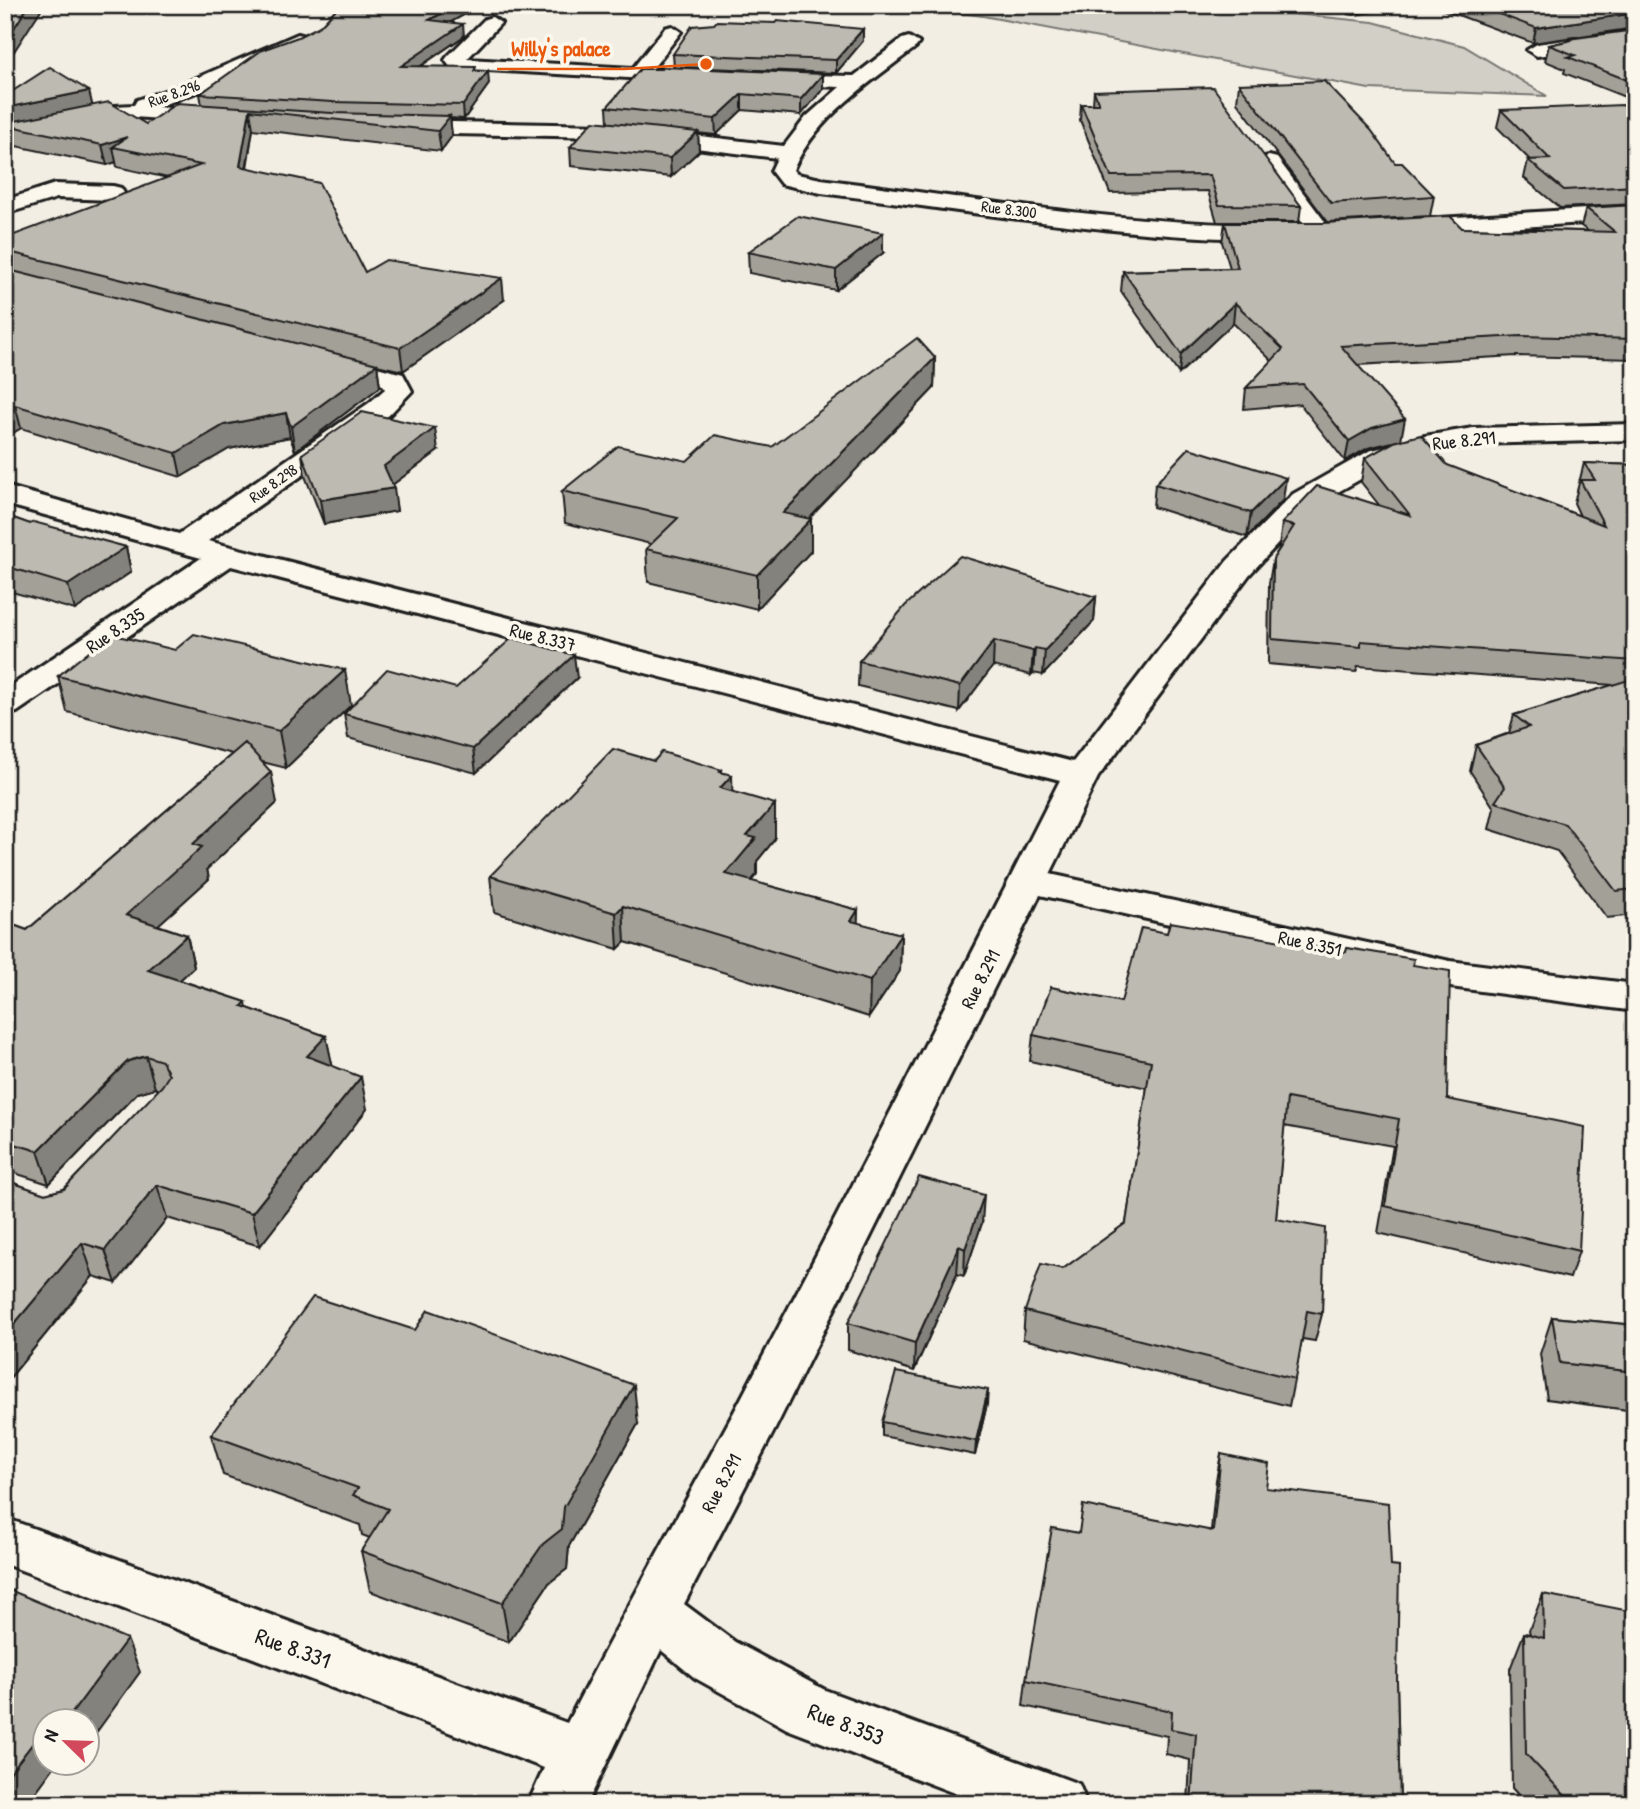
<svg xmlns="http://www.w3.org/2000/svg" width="1640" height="1809" font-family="'Patrick Hand',sans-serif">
<rect width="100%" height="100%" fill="#f2eee4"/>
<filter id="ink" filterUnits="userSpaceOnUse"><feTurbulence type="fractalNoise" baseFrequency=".0143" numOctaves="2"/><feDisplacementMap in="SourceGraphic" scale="14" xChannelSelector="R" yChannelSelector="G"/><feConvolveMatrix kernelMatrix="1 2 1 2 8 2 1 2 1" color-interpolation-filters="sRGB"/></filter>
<g filter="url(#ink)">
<!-- green -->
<path fill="#d2cfc6" stroke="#777671" stroke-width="2" d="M900,5H1206L1373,22L1464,46L1547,96L1369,89L983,16Z"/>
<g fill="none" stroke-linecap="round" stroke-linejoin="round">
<!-- minor casing -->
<g stroke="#1c1c1c" stroke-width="6">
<g id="minor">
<path d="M1347,5H1381L1378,9L1354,13L1348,12L1345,8Z"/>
<path d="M492,17L501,23L467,59L633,68L665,28L672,26L681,32L653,68L689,71L692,75L689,79L682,81L451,68L445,60L448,56L485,19Z"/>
<path d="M1635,30V42L1537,56L1527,50L1537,44Z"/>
<path d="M298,34L305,36L307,40L305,44L210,87L157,107L213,111L220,113L223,117L220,121L213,123L121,116L114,114L111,110L114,106L134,105L137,100L176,87Z"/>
<path d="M909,37L919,43L916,47C870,83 817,115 793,170L797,174L821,179C972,198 1124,225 1276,225L1284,227L1288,232L1284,237L1276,239C1124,239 972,211 821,193L781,184L771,171L777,158L607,137L399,133L392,131L389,127L392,123L399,121L607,125L784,146L806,117L840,87L770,84L763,82L760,78L763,74L854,76L902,39Z"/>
<path d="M1269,156L1277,158L1329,227L1333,232L1329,237H1313L1258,163L1261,158Z"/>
<path d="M55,184L113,186L121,188L124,193L121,198L113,200L57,198L5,214V200Z"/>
<path d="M1635,206V220L1406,234L1398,232L1394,227L1398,222L1406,220Z"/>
<path d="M328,354L403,374L412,391L389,415L208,541L1073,762L1227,561L1293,494L1369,451L1425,436L1473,428L1635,424V440L1473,444L1428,452L1389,463L1313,506L1249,575L1098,777L1050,874L1450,961L1635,984V1011L1450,987L1040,895L775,1429L684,1604L735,1642L825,1690L1079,1784L1087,1804H983L787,1729L695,1678L661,1650L587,1804H528L544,1768L5,1564V1518L567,1723C621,1618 678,1516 734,1412C845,1202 953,991 1060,780L231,566L17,712L5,715V690L201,558L5,504V486L179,534L369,403L385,389L383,385L319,368L315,362L319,356Z"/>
</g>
</g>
<!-- minor -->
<use href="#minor" fill="#fbf7ec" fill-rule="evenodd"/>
</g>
<!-- wall -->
<g fill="#a3a098" stroke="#1c1c1c" stroke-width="2">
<path d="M335,5H482L450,22L464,36L421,66L477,71L489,84L464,119L450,118L452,136L441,151L253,129L247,168L365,272L504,300L403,371L377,365L380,387L295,451L290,437L229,449L181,477L21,428L5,438V239L168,178L117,167L116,162L107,165L6,144L5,96L92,105L146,124L202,105L200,94L320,26L336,9Z"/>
<path d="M1431,5H1635V28L1533,43Z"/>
<path d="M863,29V41L836,73L680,67L823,89L801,115L742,110L716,135L698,133L699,151L671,177L571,166L570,147L608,122L607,107L662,69L674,67L673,54Z"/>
<path d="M1635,30V101L1564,73L1565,69L1545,61L1549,45L1567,41L1568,39Z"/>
<path d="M1239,84L1395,163L1434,196L1430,216L1328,222L1237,102Z"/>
<path d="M1094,91L1301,206L1299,222H1217L1208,191L1110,193L1080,120L1081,104H1093Z"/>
<path d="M1501,110L1635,112V204L1560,208L1524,178L1528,160H1530L1497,127Z"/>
<path d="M1635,205V359L1516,356L1358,365L1401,440L1368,448L1345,461L1300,404L1244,409L1246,388L1272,361L1233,323L1179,374L1121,291L1123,271L1230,268L1222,242L1225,223L1588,231L1581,226L1586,208Z"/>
<path d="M748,252L883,253L836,290L749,273Z"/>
<path d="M935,358L934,388L809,518L811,551L757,609L648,582L646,549L651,544L565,523L562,491L687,461L772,447Z"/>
<path d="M438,451L392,485L397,511L324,524L305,476L302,454Z"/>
<path d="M1365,458L1447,465L1580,516L1574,503L1584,463L1635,465V915L1607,918L1557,851L1489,829L1494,808L1470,771L1476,745L1509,733L1514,715L1613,685L1358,666L1356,672L1268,664L1269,583L1273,559L1280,547H1279L1282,523L1379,505L1361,482Z"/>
<path d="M1155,484L1283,500L1247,537L1153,507Z"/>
<path d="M5,515L30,524L126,547L131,572L75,610L5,590Z"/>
<path d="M1096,597L1094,621L1043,675L1033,673L1031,675L993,666L959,711L858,686L859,661Z"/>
<path d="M58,676L351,705L286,768L262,762L277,803L207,869L209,879L158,925L187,935L194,967L180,980L246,1002L247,1008L326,1036L332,1066L367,1109L260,1246L167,1218L116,1283L93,1276L5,1384V1180L45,1194L64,1189L159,1090L155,1088L137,1093L49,1184L5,1170V922L27,930L232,754L67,712Z"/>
<path d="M577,678L476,773L348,738L344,714L456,688Z"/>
<path d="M654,761L732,775V791L775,839L757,861V874L751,881L858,910L857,923L901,934L900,971L869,1017L625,942L618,949L494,912L490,876Z"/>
<path d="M1167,933L1413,965L1447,1099L1579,1251L1570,1278L1378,1233L1393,1146L1284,1126L1276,1219L1322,1314L1315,1341L1302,1339L1289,1406L1023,1339L1025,1311L1063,1269L1126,1223L1147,1088L1030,1061L1033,1035L1121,1002Z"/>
<path d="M982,1223L964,1276L957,1274L914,1371L848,1350V1323Z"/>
<path d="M1552,1317L1635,1325V1411L1547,1399L1540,1354Z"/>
<path d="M987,1404L975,1455L882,1436V1422Z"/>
<path d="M638,1424L569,1546L567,1569L549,1583L509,1642L370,1591L361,1551L370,1538L362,1535L360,1525L223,1475L211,1435Z"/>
<path d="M1221,1454L1266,1488L1397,1682L1400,1804H1188L1190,1760L1166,1754L1167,1736L1023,1706L1026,1680L1079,1533L1211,1530L1216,1480Z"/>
<path d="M1543,1594L1635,1804H1526L1512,1788L1510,1669L1524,1633L1530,1634L1529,1630Z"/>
</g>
<!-- shaded-wall -->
<g fill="#84827c" stroke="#1c1c1c" stroke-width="2">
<path d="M29,5H44L13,53H11L12,55L5,65V36Z"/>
<path d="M458,5H482L431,33L429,20Z"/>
<path d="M1635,13V28L1533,43L1536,28Z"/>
<path d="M463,24L464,36L403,78L401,66Z"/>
<path d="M863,29V41L836,73V60Z"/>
<path d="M488,71L489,84L464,119L463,105Z"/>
<path d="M823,74V89L801,115V99Z"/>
<path d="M89,91L93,108L5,125V108Z"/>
<path d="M742,94V110L716,135L715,119Z"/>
<path d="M250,110L253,129L243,187L240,166Z"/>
<path d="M450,116L452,136L441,151L438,131Z"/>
<path d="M698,132L699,151L671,177L670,158Z"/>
<path d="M127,137L113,147L116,162L107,165L102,145Z"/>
<path d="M883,233V253L836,290V270Z"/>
<path d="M502,278L504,300L403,371L400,348Z"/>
<path d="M1235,303L1233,323L1179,374L1181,354Z"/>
<path d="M935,358L934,388L784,545L783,513Z"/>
<path d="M377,364L380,387L295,451L291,427Z"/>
<path d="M15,405L21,428L5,438V411Z"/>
<path d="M286,413L290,437L229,449L181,477L176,453L224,425Z"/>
<path d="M1405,419L1401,440L1368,448L1345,461L1349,441L1372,428Z"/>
<path d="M435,428L438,451L388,488L384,466Z"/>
<path d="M1286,478L1283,500L1247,537L1251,513Z"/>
<path d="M394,488L397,511L324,524L320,500Z"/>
<path d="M811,519V551L757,609V575Z"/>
<path d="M126,547L131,572L75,610L68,585Z"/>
<path d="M1096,597L1094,621L1043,675L1045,650Z"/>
<path d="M994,641L993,666L959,711L960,686Z"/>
<path d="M1035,648L1033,673L1031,675L1033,651Z"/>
<path d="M574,655L577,678L476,773L473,749Z"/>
<path d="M345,670L351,705L286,768L279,731Z"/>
<path d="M722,770L723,785L732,775L733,810L722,823L720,772Z"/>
<path d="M271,772L277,803L207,869L209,879L135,946L126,915L193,844Z"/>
<path d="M775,804V839L757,861V874L728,910L726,874L747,836Z"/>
<path d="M623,906L625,942L618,949L616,913Z"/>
<path d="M858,910L857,947L851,921Z"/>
<path d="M901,934L900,971L869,1017L870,981Z"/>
<path d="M187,935L194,967L156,1002L148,970Z"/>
<path d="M326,1036L333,1068L307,1056Z"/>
<path d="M146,1056L155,1088L137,1093L49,1184L38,1151L128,1061Z"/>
<path d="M361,1077L367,1109L260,1246L252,1213Z"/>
<path d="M157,1185L167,1218L116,1283L105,1250Z"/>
<path d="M984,1195L982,1223L964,1276L965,1249Z"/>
<path d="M82,1243L93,1276L5,1384V1335Z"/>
<path d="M959,1246L957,1274L914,1371L915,1343Z"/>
<path d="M634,1385L638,1424L569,1546L567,1569L549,1583L509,1642L502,1603Z"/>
<path d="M988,1390L987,1404L975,1455L976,1441Z"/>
<path d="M127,1639L140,1672L88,1744V1721H66Z"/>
<path d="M46,1726V1763H57L27,1804H5V1779Z"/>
</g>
<!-- building -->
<g fill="#bdbab1" stroke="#1c1c1c" stroke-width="2">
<path d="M5,5H29L9,36H5Z"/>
<path d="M338,5H458L429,20L463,24L401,66L476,67L474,71H488L463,105L333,102L200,94L262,50L298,37L320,26L338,7Z"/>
<path d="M1475,5H1635V13L1536,28Z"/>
<path d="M717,21L775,23L777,21L863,29L836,60L673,54L692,26L714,24Z"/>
<path d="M1635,30V83L1568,57L1575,55L1549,45L1572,40L1568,39Z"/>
<path d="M50,67L89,91L5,108V96Z"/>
<path d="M663,67L823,74L801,99L742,94L715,119L607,107L640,69H662Z"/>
<path d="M1324,81L1371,130L1395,163H1402L1434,196L1331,203L1239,84Z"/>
<path d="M1213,87L1301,206L1219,205L1210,175L1111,176L1081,104H1099L1094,91Z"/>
<path d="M109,102L146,124L177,103L332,113L450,116L438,131L250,110L240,166L319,183L365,272L386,260L502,278L400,348L5,251V239L6,238L201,165L113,147L127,137L102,145L5,125V123Z"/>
<path d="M1622,105L1635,112V186L1564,190L1528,160L1550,159L1501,110Z"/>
<path d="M593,121L698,132L670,158L570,147Z"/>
<path d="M1635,205V339L1521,336L1341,346L1405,419L1372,428L1349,441L1303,384L1246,388L1283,349L1235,303L1181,354L1123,271L1238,268L1225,223H1324L1450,216L1462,228L1615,232L1586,208Z"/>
<path d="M798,216L883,233L836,270L748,252Z"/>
<path d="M5,269L377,364L291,427L286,413L224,425L176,453L15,405L5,411Z"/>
<path d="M917,338L935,358L783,513L811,519L757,575L646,549L678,518L562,491L618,446L687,461L715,435L772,447Z"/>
<path d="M362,412L435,428L384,466L394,488L320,500L302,454Z"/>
<path d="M1421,435L1447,465L1604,525L1580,480H1595L1584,463L1635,465V661L1361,641V647L1272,639L1273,559L1294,526L1282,523L1317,486L1410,515L1365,458L1394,442Z"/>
<path d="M1189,448L1286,478L1251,513L1155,484Z"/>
<path d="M5,515L30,524L34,522L126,547L68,585L5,566Z"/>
<path d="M960,556L1096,597L1045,650L1035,648L1033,651L994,641L960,686L859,661L905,606Z"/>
<path d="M110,634L175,650L194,634L345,670L279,731L58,676Z"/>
<path d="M512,638L574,655L473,749L344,714L387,669L456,688Z"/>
<path d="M1635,678V889L1616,891L1565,824L1495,802L1505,787L1476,745L1529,727L1514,715Z"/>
<path d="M245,743L271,772L193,844L202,847L126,915L187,935L148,970L246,1002L242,1006L326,1036L307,1056L361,1077L252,1213L157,1185L105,1250L82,1243L5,1335V1180L45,1194L64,1189L162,1086L169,1075L162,1061L146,1056L128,1061L38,1151L5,1141V1122L10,1117L5,1115V922L27,930Z"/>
<path d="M613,749L654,761L662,752L722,770L720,772L732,775L720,788L775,804L747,836L756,838L726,874L858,910L851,921L901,934L870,981L623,906L616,913L490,876Z"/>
<path d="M1170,922L1346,952L1347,948L1414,959L1413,965L1450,971L1447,1099L1585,1127L1579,1251L1385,1206L1399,1119L1287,1098L1276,1219L1325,1228L1322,1314L1307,1311L1295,1379L1025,1311L1041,1264L1063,1269L1126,1223L1151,1061L1033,1035L1051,987L1121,1002L1141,928L1167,933Z"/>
<path d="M919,1177L984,1195L965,1249L959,1246L915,1343L848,1323Z"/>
<path d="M313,1297L415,1330L428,1310L634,1385L564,1507L562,1529L543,1544L502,1603L361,1551L388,1509L353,1495L358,1488L211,1435Z"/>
<path d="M1552,1317L1635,1325V1372L1560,1363Z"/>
<path d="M896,1372L988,1390L976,1441L882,1422Z"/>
<path d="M1221,1454L1269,1464L1266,1488L1388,1503L1391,1566L1399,1567L1397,1682L1400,1804H1191L1196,1734L1171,1729L1172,1711L1026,1680L1052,1528L1079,1533L1083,1505L1213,1531Z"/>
<path d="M5,1588L127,1639L66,1721H46V1726L5,1779Z"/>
<path d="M1543,1594L1635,1612V1804H1579L1571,1802L1526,1754L1524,1633L1544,1638Z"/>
</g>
</g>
<g text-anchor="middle" stroke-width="7" stroke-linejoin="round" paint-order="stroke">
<!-- far-street labels -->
<g font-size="16" fill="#1c1c1c" stroke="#fbf7ec">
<text transform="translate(174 93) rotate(-20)" y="6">Rue 8.296</text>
<text transform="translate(1009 209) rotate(7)" y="6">Rue 8.300</text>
<text transform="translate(273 483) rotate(-35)" y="6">Rue 8.298</text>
</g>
<!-- street labels -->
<g font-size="19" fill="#1c1c1c" stroke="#fbf7ec">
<text transform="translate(1464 440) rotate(-6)" y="7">Rue 8.291</text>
<text transform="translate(115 630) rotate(-34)" y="7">Rue 8.335</text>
<text transform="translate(543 637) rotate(14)" y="7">Rue 8.337</text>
<text transform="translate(1310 943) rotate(12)" y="7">Rue 8.351</text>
<text transform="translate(980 979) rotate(-63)" y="7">Rue 8.291</text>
<text transform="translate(721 1483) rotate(-62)" y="7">Rue 8.291</text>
</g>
<!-- near-street labels -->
<g font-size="23" fill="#1c1c1c" stroke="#fbf7ec">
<text transform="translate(293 1648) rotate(20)" y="8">Rue 8.331</text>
<text transform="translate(846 1724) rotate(21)" y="8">Rue 8.353</text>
</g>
</g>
<!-- callouts -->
<path fill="none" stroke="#e8590c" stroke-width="2.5" d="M706 64L624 69H497"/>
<circle fill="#e8590c" stroke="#fbf7ec" stroke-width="2.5" cx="706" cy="64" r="7"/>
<g font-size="21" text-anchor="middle" font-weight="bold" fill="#e8590c" stroke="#fbf7ec" stroke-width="7" stroke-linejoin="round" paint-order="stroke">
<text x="561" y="56">Willy's palace</text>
</g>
<!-- margin -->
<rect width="1640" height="1809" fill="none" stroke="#fbf7ec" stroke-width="28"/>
<rect x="14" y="14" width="1612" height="1781" fill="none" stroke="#1c1c1c" stroke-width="2.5" filter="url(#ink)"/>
<!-- north arrow -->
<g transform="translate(66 1742) rotate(293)"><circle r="33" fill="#fbf7ec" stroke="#a29f99" stroke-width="2"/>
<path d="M0-5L12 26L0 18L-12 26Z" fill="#d1495b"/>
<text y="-10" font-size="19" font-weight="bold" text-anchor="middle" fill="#1c1c1c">N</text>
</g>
</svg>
